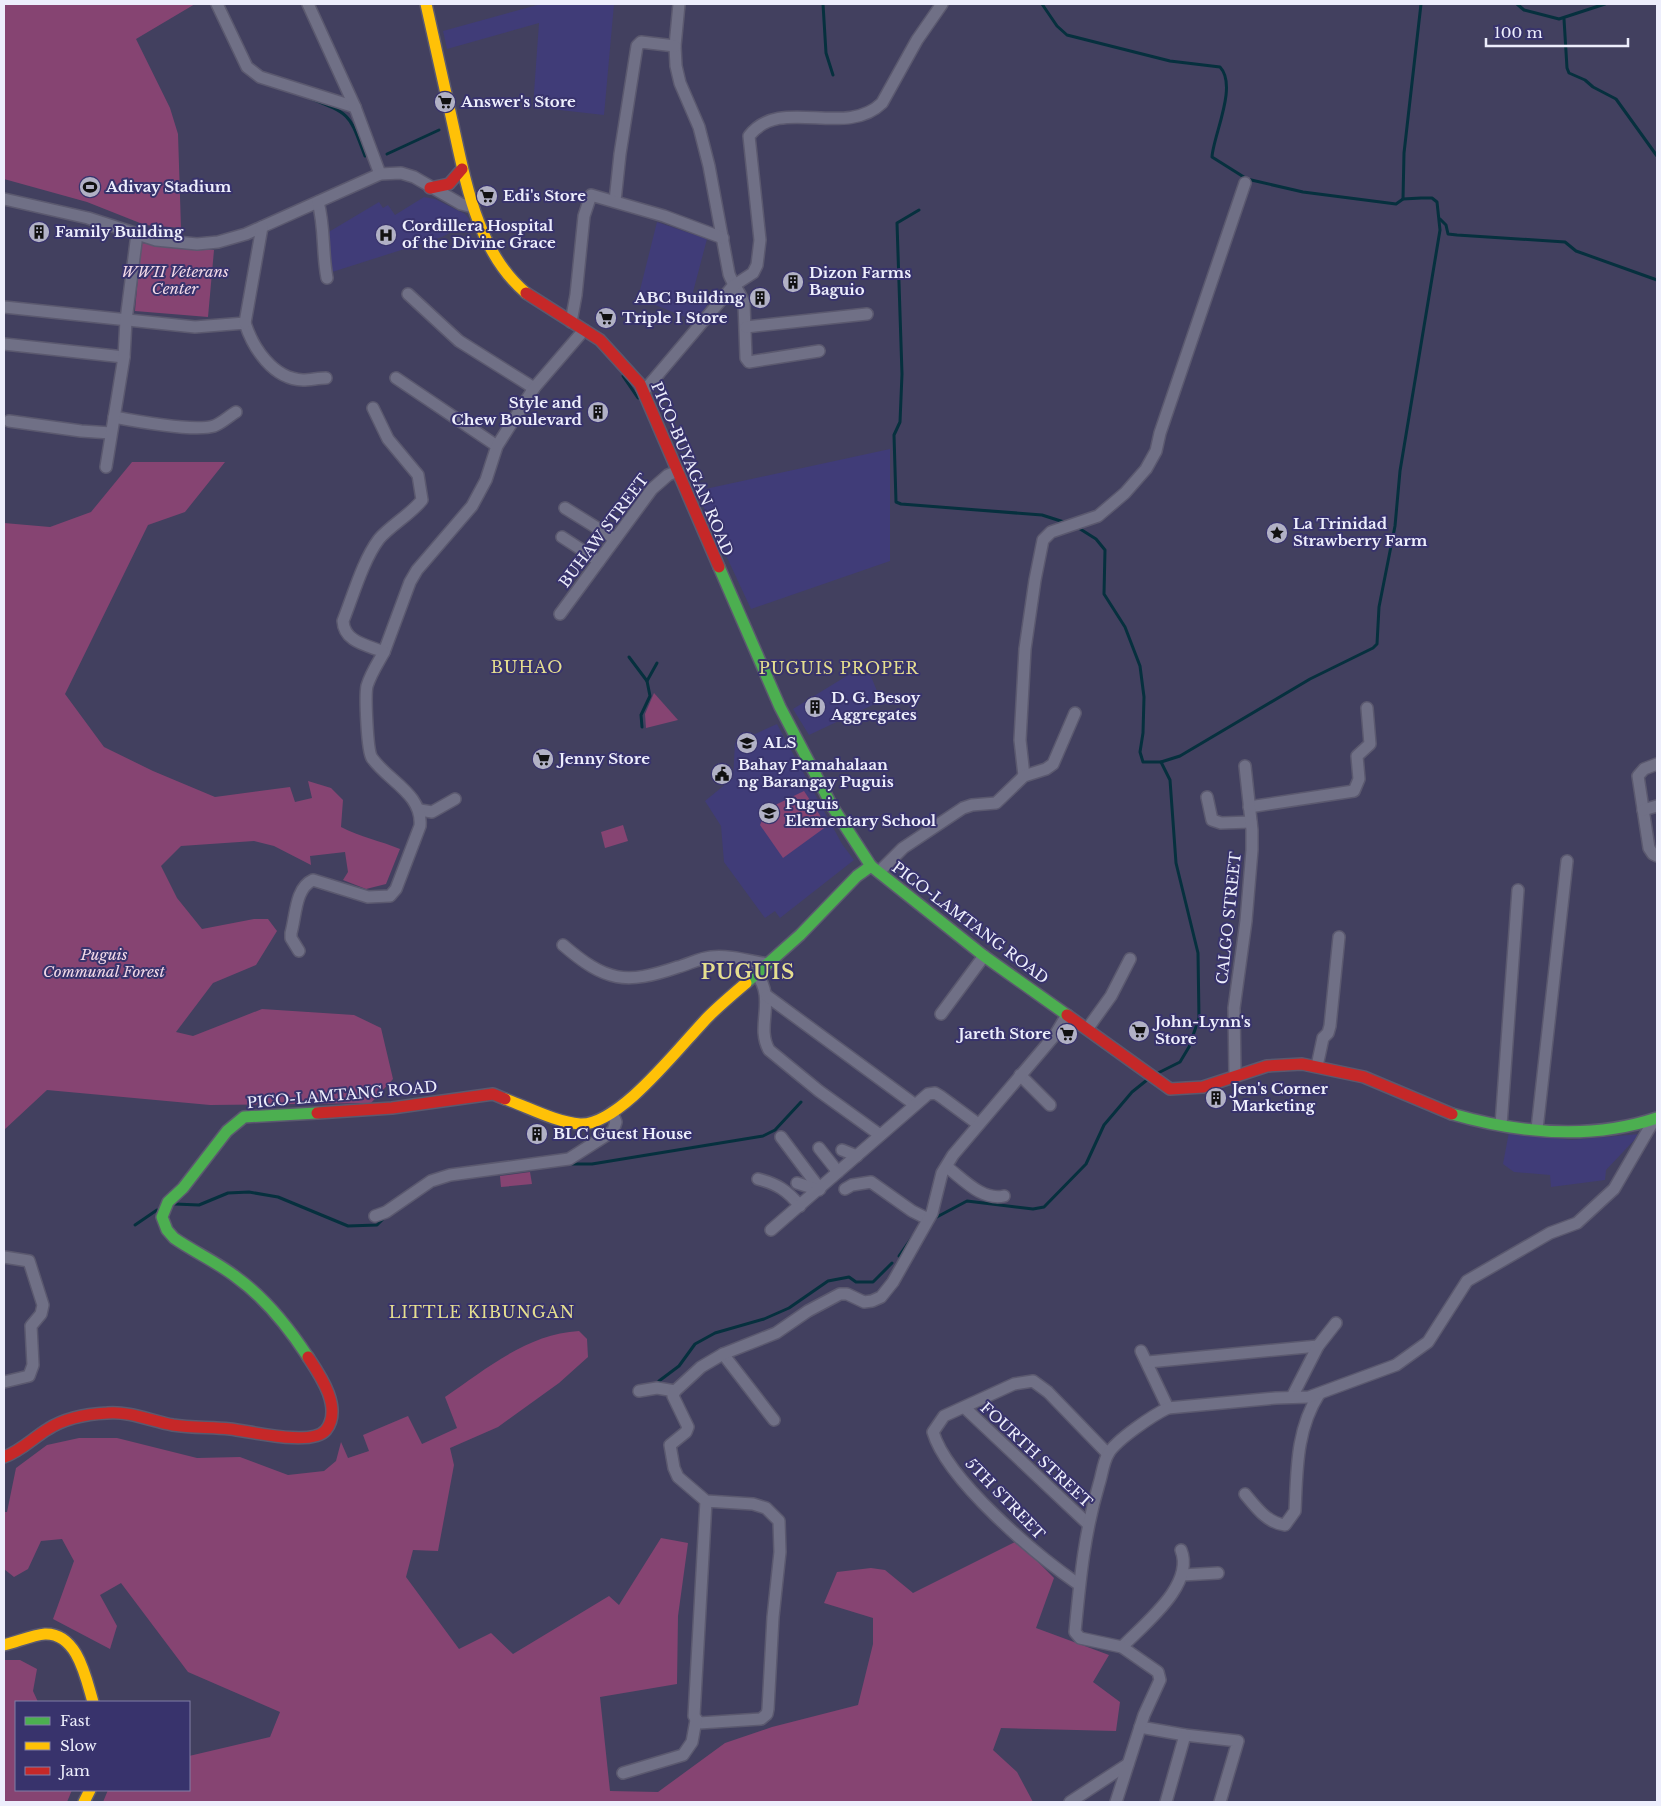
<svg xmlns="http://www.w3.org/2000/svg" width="1661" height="1806" font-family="'Libre Baskerville',serif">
<rect width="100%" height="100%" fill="#42405f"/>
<!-- built -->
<g fill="#403c78">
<path d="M541,4H614L604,115L533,107L539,23L447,49L443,31Z"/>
<path d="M424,197L435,199L465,214L469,219L468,223L442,237L329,273L327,233L379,202L383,208L388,205L395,215Z"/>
<path d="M657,222L707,239L693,292L707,306L695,321L638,298Z"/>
<path d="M890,449V561L751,609L696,491Z"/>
<path d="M866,664L881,701L809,735L793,709Z"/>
<path d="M777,724L842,844L854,860L780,918L775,911L765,918L724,862L721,826L705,801L733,778L735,743Z"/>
<path d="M1509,1132L1571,1140L1640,1134L1606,1170L1605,1180L1551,1187L1550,1175L1514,1172L1503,1164Z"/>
</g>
<!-- green -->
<g fill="#864472">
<path d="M4,4H195L136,39L170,108L178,134L181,228L145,225L87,202L4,179Z"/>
<path d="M141,243L214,250L208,317L135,311Z"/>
<path d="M132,462H225L185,512L148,525L65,694L104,747L153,771L215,797L290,787L295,802L312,798L308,781L331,788L343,800L341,827C360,837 381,841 400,849L386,884L366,889L343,880L348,872L345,852L310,856L311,865L274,846L254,841L181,846L161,866L177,898L202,929L254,919H268L277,931L256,965L213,983L176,1032L193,1036L262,1009L354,1015L381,1028L393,1079L371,1103L210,1105L47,1090L4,1130V523L50,527L91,512Z"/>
<path d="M654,693L678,720L646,728L645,714Z"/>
<path d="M804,791L827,826L783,858L760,825L767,809Z"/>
<path d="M623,825L628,841L605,848L601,832Z"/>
<path d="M530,1172L532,1184L501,1187L500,1176Z"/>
<path d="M579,1331L587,1339L588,1357L559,1383L498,1427L450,1448L454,1465L438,1551L413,1550L406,1577L459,1649L491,1633L513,1654L609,1596L619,1605L661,1538L688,1543L678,1616L677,1684L600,1697L610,1791L658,1792L725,1743L772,1727L858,1705L873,1644V1618L824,1603L837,1572L871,1568L885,1570L913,1593L1017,1541L1054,1578L1036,1628L1109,1655L1093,1682L1120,1702L1116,1731L1001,1728L993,1750L1017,1772L1033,1802H103L108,1790H189V1756L270,1737L280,1712L188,1672L121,1583L100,1595L117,1626L110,1649L53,1619L74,1561L62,1539L41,1541L28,1569L14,1577L4,1569V1512H7L16,1468L47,1445L79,1438H117L197,1458L240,1457L288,1475L324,1471L336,1461L341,1442L348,1458L369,1451L363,1435L408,1416L422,1444L457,1428L445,1397C486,1369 527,1334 579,1331Z"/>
<path d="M4,1660H20L37,1669L33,1691L38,1702H16V1790H72L67,1802H4Z"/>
</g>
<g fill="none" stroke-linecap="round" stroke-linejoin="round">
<!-- stream -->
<g stroke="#06303e" stroke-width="3">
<path d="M823,4L826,53L833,75"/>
<path d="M1042,4L1057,26L1067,35L1170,61L1220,67C1238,86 1213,136 1212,157L1247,179L1303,192L1396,204L1403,199L1421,198H1432L1437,202L1440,230L1400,471L1395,526L1379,607L1377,644L1373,648L1310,679L1180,756L1161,762H1143L1140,752L1143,733L1144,697L1140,666L1125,627L1104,594L1105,550L1096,539L1077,527"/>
<path d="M1517,4L1524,10L1559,19L1605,4"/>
<path d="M1564,19L1567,68L1569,73L1585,80L1593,87L1616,99L1657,156"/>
<path d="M310,98C352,115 349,114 365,156"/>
<path d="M387,154L439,130"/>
<path d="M1403,199L1404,153L1421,4"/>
<path d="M919,210L897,223L902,374L900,422L894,435L896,502L901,504L1042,515L1067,523"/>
<path d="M1440,219L1446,225L1448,234L1457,235L1565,242L1576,251L1657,280"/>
<path d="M623,376L638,398"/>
<path d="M629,657L647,681"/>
<path d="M642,727L641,715L650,696L647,681L657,663"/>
<path d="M1158,1073L1180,1062L1189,1047L1199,1018L1198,953L1176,863L1170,780L1161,762"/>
<path d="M570,1164H592L763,1136L775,1130L801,1102"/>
<path d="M175,1204L199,1205L228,1193L249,1192L278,1197L348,1226L377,1225L386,1216"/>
<path d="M933,1219L967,1201L1033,1209L1044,1207L1086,1164L1104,1125L1132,1092L1147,1080"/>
<path d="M135,1225L157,1210"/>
<path d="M899,1256L913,1236"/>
<path d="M659,1381L679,1366L695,1344L715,1333L764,1319L789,1308L828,1281L849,1277L856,1282H873L892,1263"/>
</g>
<!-- street casing -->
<g stroke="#5b596f" stroke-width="14">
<g id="street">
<path d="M217,4L247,67L260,77L355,107"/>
<path d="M308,4L355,107L380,174"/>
<path d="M679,4L675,46L676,66L680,83L699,127L709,166L729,274C733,285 740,292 744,303L746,358L749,362L819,351"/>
<path d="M4,199L88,218L156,240L197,244L218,242L246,234L380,174L401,173L414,177L461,204L473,207"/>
<path d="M615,201L620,154L637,46L641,42L675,46"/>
<path d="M318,202C325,227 322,253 327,278"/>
<path d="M408,294L459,341L534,388"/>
<path d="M4,307L195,327L245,323C253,348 273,379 303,380C310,380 319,378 326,378"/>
<path d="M571,322L576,295L584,216L591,195L664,216L723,238"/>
<path d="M245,323L262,227"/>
<path d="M746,327L867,314"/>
<path d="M4,344L124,357"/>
<path d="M396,378L497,446"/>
<path d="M644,391L733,286L753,273L757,265L760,240L749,136C780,95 845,139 882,103L917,40L942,4"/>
<path d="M114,417C135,421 194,432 214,426C222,423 229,416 236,412"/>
<path d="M9,421L81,431L111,433"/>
<path d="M106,467L124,357L126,320L137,234"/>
<path d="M565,508L615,539"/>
<path d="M562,537L599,561"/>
<path d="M560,614L652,489L668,475L678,471"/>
<path d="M384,652L410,582L417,570L472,506L486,480L497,446L534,388L584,330"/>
<path d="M1657,764L1644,769L1638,776L1649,848L1653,854L1657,856"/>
<path d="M1024,776L1020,740L1025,649L1035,580L1043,540L1051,532L1098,516L1125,493L1146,469L1156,451L1160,433L1245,183"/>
<path d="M1207,797L1212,820L1221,823L1251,822"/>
<path d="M1249,807L1354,791L1359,779L1357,756L1370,744L1367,708"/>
<path d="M420,810L432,812L455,799"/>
<path d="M1643,810L1657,806"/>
<path d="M879,872L903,848L963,808L972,805L996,803L1024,776L1046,769L1053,764L1075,713"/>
<path d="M563,945C606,982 625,985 678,967C689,964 700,958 711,957C730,955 749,961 768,964"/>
<path d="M299,951L291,938V933C296,916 295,888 313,880L368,897L390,896L396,889L420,826C423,794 388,781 372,758C367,751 365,695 367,686C371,673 378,663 384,652C367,645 344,642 343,621C353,596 363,560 379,539C391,525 410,515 422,500L418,475L388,439L373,408"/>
<path d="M756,973C777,1000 755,1025 769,1050L819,1091L880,1135"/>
<path d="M767,996L914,1104"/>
<path d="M941,1014L984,956"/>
<path d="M1088,1028L1111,996L1130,959"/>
<path d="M1317,1066L1323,1038L1328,1033L1330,1026L1339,937"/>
<path d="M1235,1074L1234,1008L1246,921L1252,850V830L1245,766"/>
<path d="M1020,1075L1050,1105"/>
<path d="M1501,1125L1518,890"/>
<path d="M1537,1129L1567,861"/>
<path d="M781,1137L820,1189"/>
<path d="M819,1148L838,1172"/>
<path d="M842,1150L857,1156"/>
<path d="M947,1167C963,1179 982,1201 1004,1196"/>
<path d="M758,1179C777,1184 787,1190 800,1206"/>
<path d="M797,1183L819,1190"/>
<path d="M845,1189L852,1185L871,1182L912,1211L928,1219"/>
<path d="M375,1216L386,1212L431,1181L450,1175L569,1159L613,1131L616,1122L612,1112"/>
<path d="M771,1230L928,1094L935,1093L940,1096L978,1124"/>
<path d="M4,1257L29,1261L43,1305L41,1314L31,1326L33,1365L29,1376L4,1382"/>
<path d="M1141,1351L1168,1408"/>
<path d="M723,1354L774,1420"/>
<path d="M1148,1362L1318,1346"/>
<path d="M639,1391L657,1388L675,1391"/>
<path d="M1292,1397L1318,1346L1336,1323"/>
<path d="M965,1408L1087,1523"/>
<path d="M1245,1494C1256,1507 1267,1523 1285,1525L1295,1511C1297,1470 1296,1430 1319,1394"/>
<path d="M706,1501L694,1716L699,1723L761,1719L767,1714L768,1709L773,1617L780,1552L779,1521L766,1508L753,1504L706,1501L678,1477L674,1468L670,1445L686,1432L688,1427L673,1396L675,1391L701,1367L723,1354L776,1333L808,1311L840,1294H847L864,1302L872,1301L881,1297L893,1282L932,1213L942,1173L953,1155L1055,1035L1067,1015"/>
<path d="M1182,1575L1218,1573"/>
<path d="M1078,1584C1036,1555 947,1480 933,1432L944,1416L1014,1384L1033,1381L1048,1392L1108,1454"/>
<path d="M1122,1647C1145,1623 1195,1585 1181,1550"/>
<path d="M1140,1727L1185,1735L1238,1741L1220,1802"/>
<path d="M623,1773L683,1755L692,1742L696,1720"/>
<path d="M1070,1802L1128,1764"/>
<path d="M1116,1802L1144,1715L1160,1680L1158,1672L1122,1647L1080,1638L1075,1632C1080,1580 1084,1534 1099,1484C1102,1475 1103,1463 1108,1454C1116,1440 1153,1415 1168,1408L1276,1398L1309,1397L1396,1365L1428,1342L1467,1281L1550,1233L1577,1223L1614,1189L1654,1120"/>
<path d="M1166,1802L1185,1735"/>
</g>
</g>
<!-- fast casing -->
<g stroke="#5b596f" stroke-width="14">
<g id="fast">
<path d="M719,567L780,707L832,806L871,866"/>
<path d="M746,983L800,935L857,876L871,866L984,956L1067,1015"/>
<path d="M1452,1114C1518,1133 1591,1140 1657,1118"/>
<path d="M308,1357C289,1328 264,1297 236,1277C217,1262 194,1252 174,1238L167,1230L162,1217L168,1202L183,1188L227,1131L244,1117L317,1113"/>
</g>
</g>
<!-- slow casing -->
<g stroke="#5b596f" stroke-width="14">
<g id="slow">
<path d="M426,4C434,41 443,79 451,116C465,178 476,251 526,293"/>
<path d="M505,1099C528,1107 555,1122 580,1124C620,1126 682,1043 709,1016C720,1005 733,994 746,983"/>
<path d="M4,1645C17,1642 32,1635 45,1634C78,1633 86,1679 93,1702"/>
<path d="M84,1802L90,1790"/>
</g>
</g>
<!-- jam casing -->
<g stroke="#5b596f" stroke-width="14">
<g id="jam">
<path d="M430,188L449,184L462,169"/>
<path d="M526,293L600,340L640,384L719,567"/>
<path d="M1067,1015L1170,1089L1203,1087L1267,1066L1302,1064L1364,1077L1452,1114"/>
<path d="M317,1113L392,1108L493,1094L505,1099"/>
<path d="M4,1457C21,1451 33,1438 48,1429C65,1418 87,1414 107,1413C130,1411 151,1421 173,1425C192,1428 211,1427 230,1429C250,1431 312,1447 326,1430C343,1408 320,1375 308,1357"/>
</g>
</g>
<!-- street -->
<use href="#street" stroke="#707086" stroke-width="11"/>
<!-- fast -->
<use href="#fast" stroke="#4caf50" stroke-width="11"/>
<!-- slow -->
<use href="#slow" stroke="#ffc107" stroke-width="11"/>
<!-- jam -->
<use href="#jam" stroke="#c62828" stroke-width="11"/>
</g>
<!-- icons -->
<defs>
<g id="supermarket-disc" transform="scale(1.125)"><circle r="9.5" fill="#b1b1c5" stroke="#38336c"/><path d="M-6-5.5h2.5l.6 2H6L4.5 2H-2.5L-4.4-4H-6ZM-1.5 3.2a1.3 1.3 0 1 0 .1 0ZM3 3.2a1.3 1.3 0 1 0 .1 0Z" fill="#111"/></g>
<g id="stadium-disc" transform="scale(1.125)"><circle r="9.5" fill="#b1b1c5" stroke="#38336c"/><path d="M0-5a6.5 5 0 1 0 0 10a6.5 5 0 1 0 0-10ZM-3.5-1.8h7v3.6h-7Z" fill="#111"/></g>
<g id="building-disc" transform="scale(1.125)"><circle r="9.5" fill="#b1b1c5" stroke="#38336c"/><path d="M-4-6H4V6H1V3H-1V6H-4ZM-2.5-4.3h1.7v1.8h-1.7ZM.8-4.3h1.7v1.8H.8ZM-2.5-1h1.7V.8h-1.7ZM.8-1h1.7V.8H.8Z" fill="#111"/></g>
<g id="hospital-disc" transform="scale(1.125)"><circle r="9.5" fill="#b1b1c5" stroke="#38336c"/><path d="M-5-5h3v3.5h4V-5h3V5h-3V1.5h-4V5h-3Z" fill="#111"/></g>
<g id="sight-disc" transform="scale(1.125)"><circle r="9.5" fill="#b1b1c5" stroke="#38336c"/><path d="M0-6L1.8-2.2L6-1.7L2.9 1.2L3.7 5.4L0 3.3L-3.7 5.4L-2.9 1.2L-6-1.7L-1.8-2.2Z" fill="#111"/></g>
<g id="school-disc" transform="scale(1.125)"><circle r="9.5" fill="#b1b1c5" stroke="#38336c"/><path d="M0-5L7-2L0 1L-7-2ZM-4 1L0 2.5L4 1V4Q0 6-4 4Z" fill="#111"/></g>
<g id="civic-disc" transform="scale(1.125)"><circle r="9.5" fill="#b1b1c5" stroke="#38336c"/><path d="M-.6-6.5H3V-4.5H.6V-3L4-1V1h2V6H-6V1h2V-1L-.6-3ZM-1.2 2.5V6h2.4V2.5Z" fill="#111"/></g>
</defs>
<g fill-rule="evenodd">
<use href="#supermarket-disc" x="445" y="102"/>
<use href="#stadium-disc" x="90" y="187"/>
<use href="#supermarket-disc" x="487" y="196"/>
<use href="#building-disc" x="39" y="232"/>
<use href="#hospital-disc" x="386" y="235"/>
<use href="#building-disc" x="793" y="282"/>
<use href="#building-disc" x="760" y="298"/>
<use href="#supermarket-disc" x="606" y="318"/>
<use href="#building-disc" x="598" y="412"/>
<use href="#sight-disc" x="1277" y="533"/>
<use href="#building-disc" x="815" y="707"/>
<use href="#school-disc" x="747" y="743"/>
<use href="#supermarket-disc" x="543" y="759"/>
<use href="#civic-disc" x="722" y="774"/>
<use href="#school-disc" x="769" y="813"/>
<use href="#supermarket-disc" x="1139" y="1031"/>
<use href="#supermarket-disc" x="1067" y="1034"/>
<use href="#building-disc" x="1216" y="1098"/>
<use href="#building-disc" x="537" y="1134"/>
</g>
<g text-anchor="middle" stroke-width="4" stroke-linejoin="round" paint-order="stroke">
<!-- poi labels -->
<g font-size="15" font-weight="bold" fill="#edeefc" stroke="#38336c" text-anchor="start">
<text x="461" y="107">Answer's Store</text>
<text x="106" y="192">Adivay Stadium</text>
<text x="503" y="201">Edi's Store</text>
<text x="402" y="231">Cordillera Hospital<tspan x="402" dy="17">of the Divine Grace</tspan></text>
<text x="55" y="237">Family Building</text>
<text x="809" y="278">Dizon Farms<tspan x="809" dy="17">Baguio</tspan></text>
<text x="744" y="303" text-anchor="end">ABC Building</text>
<text x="622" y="323">Triple I Store</text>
<text x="582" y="408" text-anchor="end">Style and<tspan x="582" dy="17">Chew Boulevard</tspan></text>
<text x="1293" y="529">La Trinidad<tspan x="1293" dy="17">Strawberry Farm</tspan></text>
<text x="831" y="703">D. G. Besoy<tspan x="831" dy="17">Aggregates</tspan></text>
<text x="763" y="748">ALS</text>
<text x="559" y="764">Jenny Store</text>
<text x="738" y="770">Bahay Pamahalaan<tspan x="738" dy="17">ng Barangay Puguis</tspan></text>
<text x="785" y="809">Puguis<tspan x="785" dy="17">Elementary School</tspan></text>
<text x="1155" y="1027">John-Lynn's<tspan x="1155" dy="17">Store</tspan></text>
<text x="1051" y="1039" text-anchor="end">Jareth Store</text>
<text x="1232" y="1094">Jen's Corner<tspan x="1232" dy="17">Marketing</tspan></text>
<text x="553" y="1139">BLC Guest House</text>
</g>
<!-- park labels -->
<g font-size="15" font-style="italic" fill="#f2d9e7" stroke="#38336c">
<text x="175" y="277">WWII Veterans<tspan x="175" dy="17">Center</tspan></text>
<text x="104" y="960">Puguis<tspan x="104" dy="17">Communal Forest</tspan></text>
</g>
<!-- street labels -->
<g font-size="15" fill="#edeefc" stroke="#38336c">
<text transform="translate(692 469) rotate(67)" y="5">PICO-BUYAGAN ROAD</text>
<text transform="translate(604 531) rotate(-53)" y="5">BUHAW STREET</text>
<text transform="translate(1229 918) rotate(-84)" y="5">CALGO STREET</text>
<text transform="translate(970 923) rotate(37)" y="5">PICO-LAMTANG ROAD</text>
<text transform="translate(342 1095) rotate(-5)" y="5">PICO-LAMTANG ROAD</text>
<text transform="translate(1036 1455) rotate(43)" y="5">FOURTH STREET</text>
<text transform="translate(1005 1499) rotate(46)" y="5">5TH STREET</text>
</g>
<!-- neighbourhood labels -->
<g font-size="16" letter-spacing="1" fill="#e5de8f" stroke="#38336c">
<text x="527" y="673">BUHAO</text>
<text x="839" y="674">PUGUIS PROPER</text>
<text x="482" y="1318">LITTLE KIBUNGAN</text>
</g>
<!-- district labels -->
<g font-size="20" font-weight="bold" letter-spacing="1" fill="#e5de8f" stroke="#38336c">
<text x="748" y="979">PUGUIS</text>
</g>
</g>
<!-- border -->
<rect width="1661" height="1806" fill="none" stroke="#edeefc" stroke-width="10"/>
<!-- legend -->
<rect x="15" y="1701" width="175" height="90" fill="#38336c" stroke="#807ea6"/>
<rect x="25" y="1717" width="25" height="8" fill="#4caf50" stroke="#807ea6"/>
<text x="60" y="1726" font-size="15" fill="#edeefc">Fast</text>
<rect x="25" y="1742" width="25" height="8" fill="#ffc107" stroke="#807ea6"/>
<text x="60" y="1751" font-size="15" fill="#edeefc">Slow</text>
<rect x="25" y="1767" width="25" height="8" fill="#c62828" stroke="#807ea6"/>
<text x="60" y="1776" font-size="15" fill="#edeefc">Jam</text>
<!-- scale -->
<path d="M1486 38v8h142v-8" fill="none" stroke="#edeefc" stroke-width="2.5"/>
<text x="1494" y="38" font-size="15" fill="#edeefc" stroke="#38336c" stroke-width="4" paint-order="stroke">100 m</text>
</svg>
